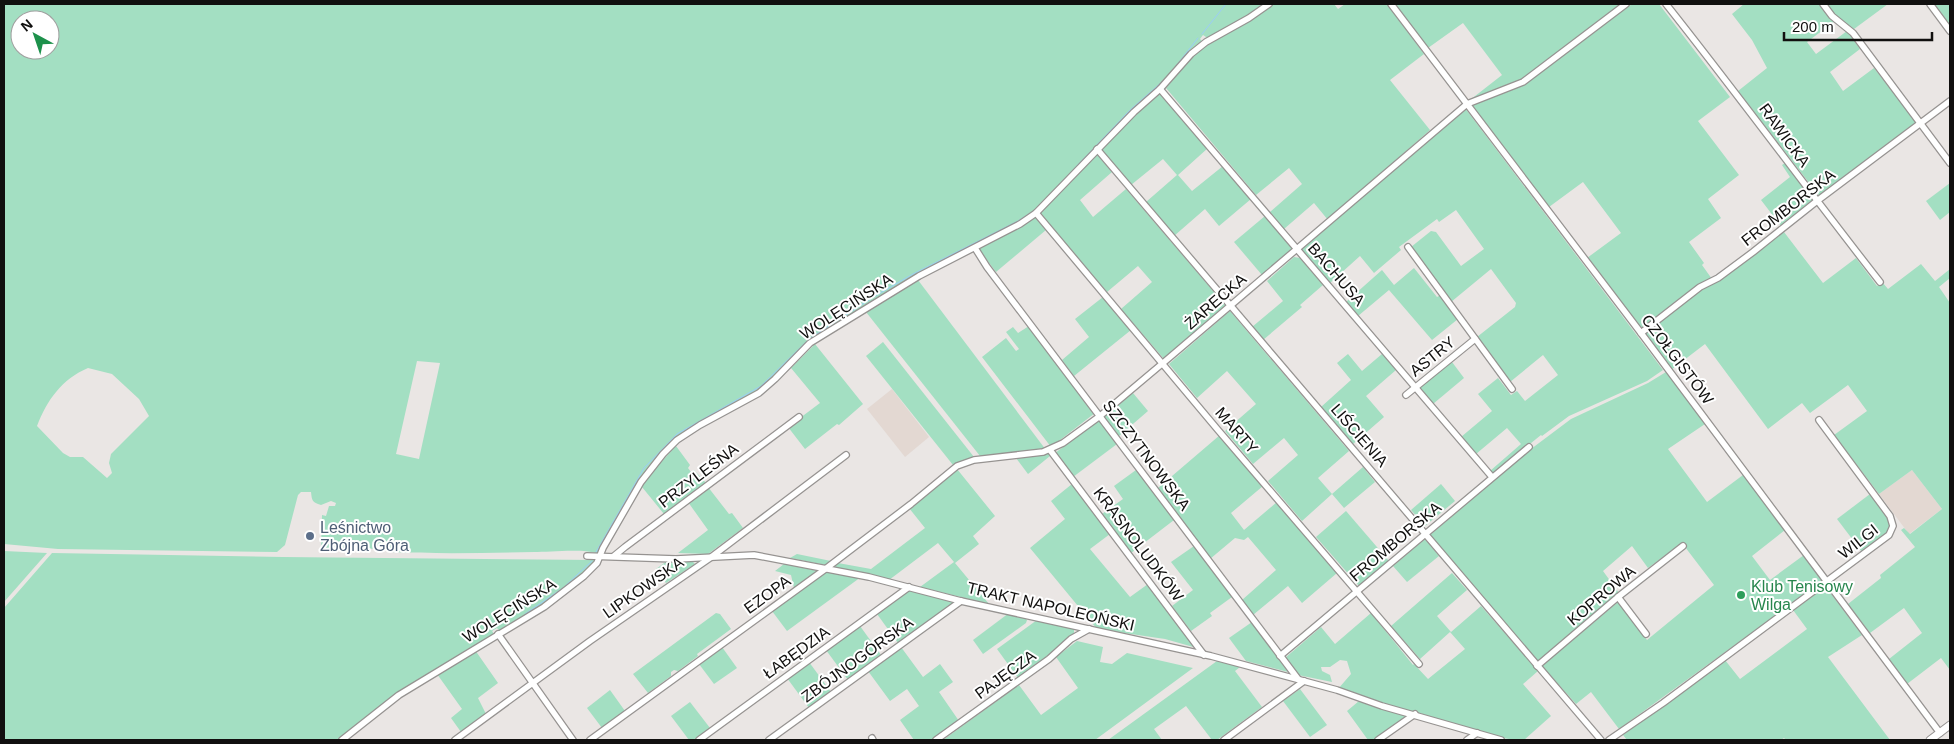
<svg xmlns="http://www.w3.org/2000/svg" width="1954" height="744" font-family="Helvetica,sans-serif">
<rect width="100%" height="100%" fill="#eae6e4"/>
<!-- built -->
<g fill="#e3d8d2">
<path d="M892,389L929,437L905,457L867,409Z"/>
<path d="M1912,470L1942,509L1909,534L1879,494Z"/>
</g>
<!-- green -->
<g fill="#a3dfc2" fill-rule="evenodd">
<path d="M4,4H1267L1209,39L1203,35L1200,39L1204,43L1032,215L976,245L811,341L768,384L671,442L644,473L599,554C586,548 549,552 534,552C486,553 439,554 391,552L386,549L321,548L322,515L326,516L329,506H335L336,503L331,501L321,505C312,502 312,501 311,492H301L298,495L285,545L277,552L58,549L4,544ZM20,20H50V50H20ZM417,361L440,363L419,459L396,454ZM88,368L112,374L139,399L149,416L111,454L109,463L112,473L107,478L83,457H70L63,453L37,426C47,400 62,379 88,368Z"/>
<path d="M1274,4H1334L1338,9L1345,4H1387L1424,54L1390,80L1430,130L1328,220L1314,203L1284,229L1270,212L1302,184L1289,168L1256,195L1166,88L1191,56L1219,36Z"/>
<path d="M1395,4H1623L1522,81L1470,100L1502,75L1463,23L1428,48Z"/>
<path d="M1632,4H1659L1730,97L1698,121L1739,175L1708,199L1721,218L1689,242L1704,263L1702,265L1712,279L1676,302L1642,330L1587,258L1621,233L1583,182L1549,207L1472,105L1531,79Z"/>
<path d="M1744,4H1820L1835,21L1807,42L1816,54L1847,31L1860,49L1830,72L1843,91L1874,68L1917,123L1820,197L1738,91L1767,68L1752,40L1732,14Z"/>
<path d="M1825,4H1888L1854,29L1835,15Z"/>
<path d="M1934,4H1950V26Z"/>
<path d="M1160,92L1208,148L1178,175L1192,191L1223,166L1251,199L1219,226L1205,209L1174,236L1146,202L1177,175L1163,159L1131,185L1100,148Z"/>
<path d="M1465,108L1663,370L1647,381L1569,416L1542,436L1541,435L1493,474L1490,471L1521,444L1507,428L1476,454L1461,437L1492,411L1478,394L1498,378L1511,395L1517,391L1525,401L1558,375L1543,355L1510,382L1477,337L1515,307L1516,303L1491,269L1451,302L1411,247L1431,231L1436,232L1461,266L1484,249L1456,210L1439,222L1437,219L1399,247L1401,250L1374,273L1360,256L1330,283L1301,250Z"/>
<path d="M1096,153L1112,172L1080,200L1093,217L1126,189L1226,306L1164,359L1121,309L1152,282L1138,266L1107,292L1040,213Z"/>
<path d="M1785,163L1813,201L1781,226L1761,200L1790,177L1782,165Z"/>
<path d="M1950,183V212L1940,220L1926,201Z"/>
<path d="M1035,216L1046,230L996,272L980,251V247Z"/>
<path d="M1265,216L1293,249L1262,275L1234,242Z"/>
<path d="M1784,232L1823,283L1856,258L1877,286L1882,282L1888,289L1921,264L1935,281L1950,269V278L1939,287L1950,303V670L1941,658L1907,684L1889,659L1922,633L1904,608L1870,633L1848,604L1881,578L1880,575L1915,547L1901,530L1904,528L1910,534L1942,509L1912,470L1879,494L1834,435L1867,411L1848,385L1810,413L1802,403L1768,429L1705,344L1671,370L1643,332C1689,297 1738,267 1784,232Z"/>
<path d="M1294,257L1300,258L1323,285L1300,305L1302,307L1263,340L1252,327L1283,301L1267,281Z"/>
<path d="M1414,268L1437,297L1441,295L1458,319L1432,340L1389,290L1358,316L1346,302L1382,270L1394,285Z"/>
<path d="M918,280L1046,450L980,456L866,312Z"/>
<path d="M1103,297L1131,330L1074,376L1062,360L1089,337L1075,319Z"/>
<path d="M1230,311L1349,451L1318,478L1332,494L1363,467L1375,482L1344,508L1332,494L1302,521L1268,481L1298,455L1284,438L1253,464L1225,431L1256,404L1227,371L1197,398L1169,364Z"/>
<path d="M1029,326L1095,413L1051,447L982,357L1006,338L1016,351L1019,349L1006,332L1013,327L1018,333Z"/>
<path d="M883,342L974,457L953,465L866,356Z"/>
<path d="M815,344L863,404L839,425L837,424L805,449L788,427L820,403L791,368Z"/>
<path d="M1348,354L1362,371L1382,354L1396,370L1366,396L1384,417L1353,444L1321,407L1351,380L1337,363Z"/>
<path d="M1452,362L1464,378L1433,404L1419,388Z"/>
<path d="M1666,372L1705,424L1668,449L1707,502L1743,475L1785,530L1752,556L1770,580L1804,555L1823,581L1619,729L1591,692L1576,704L1542,666L1618,602L1647,640L1714,585L1682,543L1648,568L1632,546L1603,571L1619,593L1538,661L1430,535L1531,449L1571,419L1648,383Z"/>
<path d="M1133,393L1148,411L1119,436L1104,417Z"/>
<path d="M1100,420L1117,444L1073,477L1055,453Z"/>
<path d="M1220,435L1263,486L1231,513L1244,530L1277,502L1337,573L1302,603L1288,586L1253,615L1242,600L1276,570L1248,537L1244,540L1235,538L1210,559L1158,488Z"/>
<path d="M676,446L690,465L688,468L691,472L694,470L706,483L664,514L642,487L649,475Z"/>
<path d="M1048,453L1050,456L1028,474L1016,458Z"/>
<path d="M957,469L995,516L973,536L979,544L955,563L989,604L920,587L954,562L938,543L889,580L833,567L838,563L871,569L925,528L909,508Z"/>
<path d="M1136,470L1174,520L1131,553L1102,514L1123,499L1114,486Z"/>
<path d="M1072,484L1110,534L1090,549L1130,597L1148,584L1197,648L1165,639L1097,629L1030,548L1065,519L1051,501Z"/>
<path d="M1441,484L1455,501L1425,526L1411,510Z"/>
<path d="M708,487L729,514L732,513L743,528L708,554L678,553L708,530L688,502Z"/>
<path d="M1870,494L1891,523L1886,534L1862,552L1837,519Z"/>
<path d="M1346,511L1389,561L1359,586L1316,537Z"/>
<path d="M1425,539L1439,556L1407,582L1393,566Z"/>
<path d="M1194,546L1232,597L1210,613L1212,616L1191,631L1172,606L1193,590L1171,562Z"/>
<path d="M4,551L47,553L4,602Z"/>
<path d="M52,553L283,557L596,560L592,566L553,600L500,631L497,628L492,631L494,634L394,696L337,740H4V608Z"/>
<path d="M797,554L831,561L826,565L790,558Z"/>
<path d="M667,561H692L695,564L666,583L656,569Z"/>
<path d="M784,564L818,571L794,588L791,575L775,571Z"/>
<path d="M826,572L861,577L787,631L772,611Z"/>
<path d="M1452,573L1467,590L1437,616L1451,632L1481,606L1538,671L1523,684L1551,716L1524,740C1491,740 1446,721 1413,711L1373,740H1368L1347,711L1359,701L1380,707L1381,703L1338,689L1351,674L1347,661L1340,660L1330,667H1321L1322,671L1330,675L1332,682L1298,675L1285,658L1321,627L1335,644L1371,613L1413,665L1414,664L1428,679L1465,649L1450,632L1420,659L1391,626Z"/>
<path d="M1826,587L1862,635L1828,657L1890,740H1786L1784,738L1781,740H1627L1623,735L1725,660L1740,679L1807,629L1793,610Z"/>
<path d="M910,590L957,601L898,643L877,614Z"/>
<path d="M716,613L720,614L731,629L697,654L698,656L678,671L674,670L671,672V676L648,693L633,674Z"/>
<path d="M1009,613L1024,617L1027,620L1026,623L983,654L973,640Z"/>
<path d="M1037,620L1074,629V635L1066,642L1018,678L997,649Z"/>
<path d="M1252,622L1288,672L1246,661L1229,638Z"/>
<path d="M860,626L881,655L848,680L826,650Z"/>
<path d="M1077,641L1103,647L1100,662L1112,664L1127,653L1193,668L1095,740H943L1019,685L1041,715L1078,688L1056,657Z"/>
<path d="M722,647L737,668L714,684L699,664Z"/>
<path d="M901,647L923,677L940,664L953,682L939,692L959,721L933,740H914L900,720L919,706L907,689L890,701L868,671Z"/>
<path d="M475,650L498,683L478,698L486,714L461,732L451,718L462,709L437,674Z"/>
<path d="M1217,661L1240,667L1235,671L1262,707L1217,740H1212L1186,706L1154,729L1162,740H1108Z"/>
<path d="M809,662L831,692L809,708L787,678Z"/>
<path d="M1300,689L1327,725L1310,737L1283,701Z"/>
<path d="M610,690L625,711L602,728L587,708Z"/>
<path d="M690,702L710,728L693,740H689L671,716Z"/>
</g>
<g fill="none" stroke-linecap="round" stroke-linejoin="round">
<!-- stream -->
<g stroke="#9bccf8" stroke-width="1">
<path d="M1202,34L1226,4"/>
<path d="M1172,71L1198,38"/>
<path d="M596,552L644,468L677,434L761,386L809,339L875,296L913,274L1018,221L1035,210L1130,110L1163,81"/>
<path d="M525,614L563,588L592,561"/>
</g>
<!-- minor casing -->
<g stroke="#969391" stroke-width="8">
<g id="minor">
<path d="M1391,4L1641,333L1940,733"/>
<path d="M1666,4C1739,96 1808,190 1880,282"/>
<path d="M1823,4L1832,16L1853,33L1950,163"/>
<path d="M1930,4L1950,31"/>
<path d="M1160,89L1492,477"/>
<path d="M1097,149L1601,740"/>
<path d="M1036,213L1218,430L1419,664"/>
<path d="M1408,247L1512,389"/>
<path d="M975,248L987,267L1298,679"/>
<path d="M1641,333L1700,287L1718,278L1753,252L1817,201L1950,101"/>
<path d="M1406,395L1475,339"/>
<path d="M1050,450L1204,655"/>
<path d="M587,556L676,559L754,555L869,577L961,601L1211,656L1337,690L1382,706L1501,740"/>
<path d="M614,556L625,547L799,417"/>
<path d="M1618,597L1646,634"/>
<path d="M498,634L573,740"/>
<path d="M1280,656L1529,447"/>
<path d="M1537,666L1618,597L1683,546"/>
<path d="M872,738L873,740"/>
<path d="M342,740L399,695L544,607L584,576L597,563L603,548L641,482L663,454L677,440L700,425L759,393L775,379L810,343L919,276L1020,224L1036,213L1134,112L1160,89L1191,54L1206,42L1249,18L1269,4"/>
<path d="M455,740L590,641L710,558L846,455"/>
<path d="M590,740L824,570L911,504L957,466L974,460L1043,452L1063,443L1100,416L1163,363L1467,104L1523,82L1626,4"/>
<path d="M699,740L909,587"/>
<path d="M769,740L961,601"/>
<path d="M936,740L1049,659L1071,639L1089,629"/>
<path d="M1224,740L1304,681"/>
<path d="M1378,740L1415,714"/>
<path d="M1467,740L1477,733"/>
<path d="M1609,740L1663,703L1889,535L1893,526L1890,516L1819,420"/>
</g>
</g>
<!-- tertiary casing -->
<g stroke="#969391" stroke-width="9">
<path id="tertiary" d="M1930,740L1950,725"/>
</g>
<!-- minor -->
<use href="#minor" stroke="#fff" stroke-width="5.5"/>
<!-- tertiary -->
<use href="#tertiary" stroke="#fff" stroke-width="7"/>
</g>
<!-- markers -->
<circle fill="#5c6f8a" stroke="#fff" stroke-width="2" cx="310" cy="536" r="5"/>
<circle fill="#2e9e5b" stroke="#fff" stroke-width="2" cx="1741" cy="595" r="5"/>
<g text-anchor="middle" stroke-width="4" stroke-linejoin="round" paint-order="stroke">
<!-- street labels -->
<g font-size="16" fill="#11100f" stroke="#fff">
<text transform="translate(1785 135) rotate(54)" y="6">RAWICKA</text>
<text transform="translate(1788 207) rotate(-38)" y="6">FROMBORSKA</text>
<text transform="translate(1337 274) rotate(49)" y="6">BACHUSA</text>
<text transform="translate(1215 301) rotate(-41)" y="6">ŻARECKA</text>
<text transform="translate(846 306) rotate(-33)" y="6">WOLĘCIŃSKA</text>
<text transform="translate(1432 356) rotate(-39)" y="6">ASTRY</text>
<text transform="translate(1678 359) rotate(53)" y="6">CZOŁGISTÓW</text>
<text transform="translate(1237 430) rotate(49)" y="6">MARTY</text>
<text transform="translate(1360 435) rotate(49)" y="6">LIŚCIENIA</text>
<text transform="translate(1147 455) rotate(53)" y="6">SZCZYTNOWSKA</text>
<text transform="translate(698 475) rotate(-37)" y="6">PRZYLEŚNA</text>
<text transform="translate(1395 541) rotate(-40)" y="6">FROMBORSKA</text>
<text transform="translate(1858 541) rotate(-38)" y="6">WILGI</text>
<text transform="translate(1139 544) rotate(53)" y="6">KRASNOLUDKÓW</text>
<text transform="translate(643 587) rotate(-35)" y="6">LIPKOWSKA</text>
<text transform="translate(767 594) rotate(-36)" y="6">EZOPA</text>
<text transform="translate(1601 595) rotate(-40)" y="6">KOPROWA</text>
<text transform="translate(1051 606) rotate(13)" y="6">TRAKT NAPOLEOŃSKI</text>
<text transform="translate(509 610) rotate(-32)" y="6">WOLĘCIŃSKA</text>
<text transform="translate(796 652) rotate(-36)" y="6">ŁABĘDZIA</text>
<text transform="translate(857 659) rotate(-36)" y="6">ZBÓJNOGÓRSKA</text>
<text transform="translate(1005 674) rotate(-36)" y="6">PAJĘCZA</text>
</g>
<!-- service labels -->
<g font-size="16" fill="#4e5e75" stroke="#fff" text-anchor="start">
<text x="320" y="533">Leśnictwo<tspan x="320" dy="18">Zbójna Góra</tspan></text>
</g>
<!-- leisure labels -->
<g font-size="16" fill="#27864d" stroke="#fff" text-anchor="start">
<text x="1751" y="592">Klub Tenisowy<tspan x="1751" dy="18">Wilga</tspan></text>
</g>
</g>
<!-- border -->
<rect width="1954" height="744" fill="none" stroke="#11100f" stroke-width="10"/>
<!-- north arrow -->
<g transform="translate(35 35) rotate(320)"><circle r="24" fill="#ffffff" stroke="#a09f9f"/>
<path d="M0-4L9 19L0 12L-9 19Z" fill="#1d914b"/>
<text y="-8" font-size="14" font-weight="bold" text-anchor="middle" fill="#11100f">N</text>
</g>
<!-- scale -->
<path d="M1784 32v8h148v-8" fill="none" stroke="#11100f" stroke-width="2.5"/>
<text x="1792" y="32" font-size="15" fill="#11100f" stroke="#ffffff" stroke-width="4" paint-order="stroke">200 m</text>
</svg>
